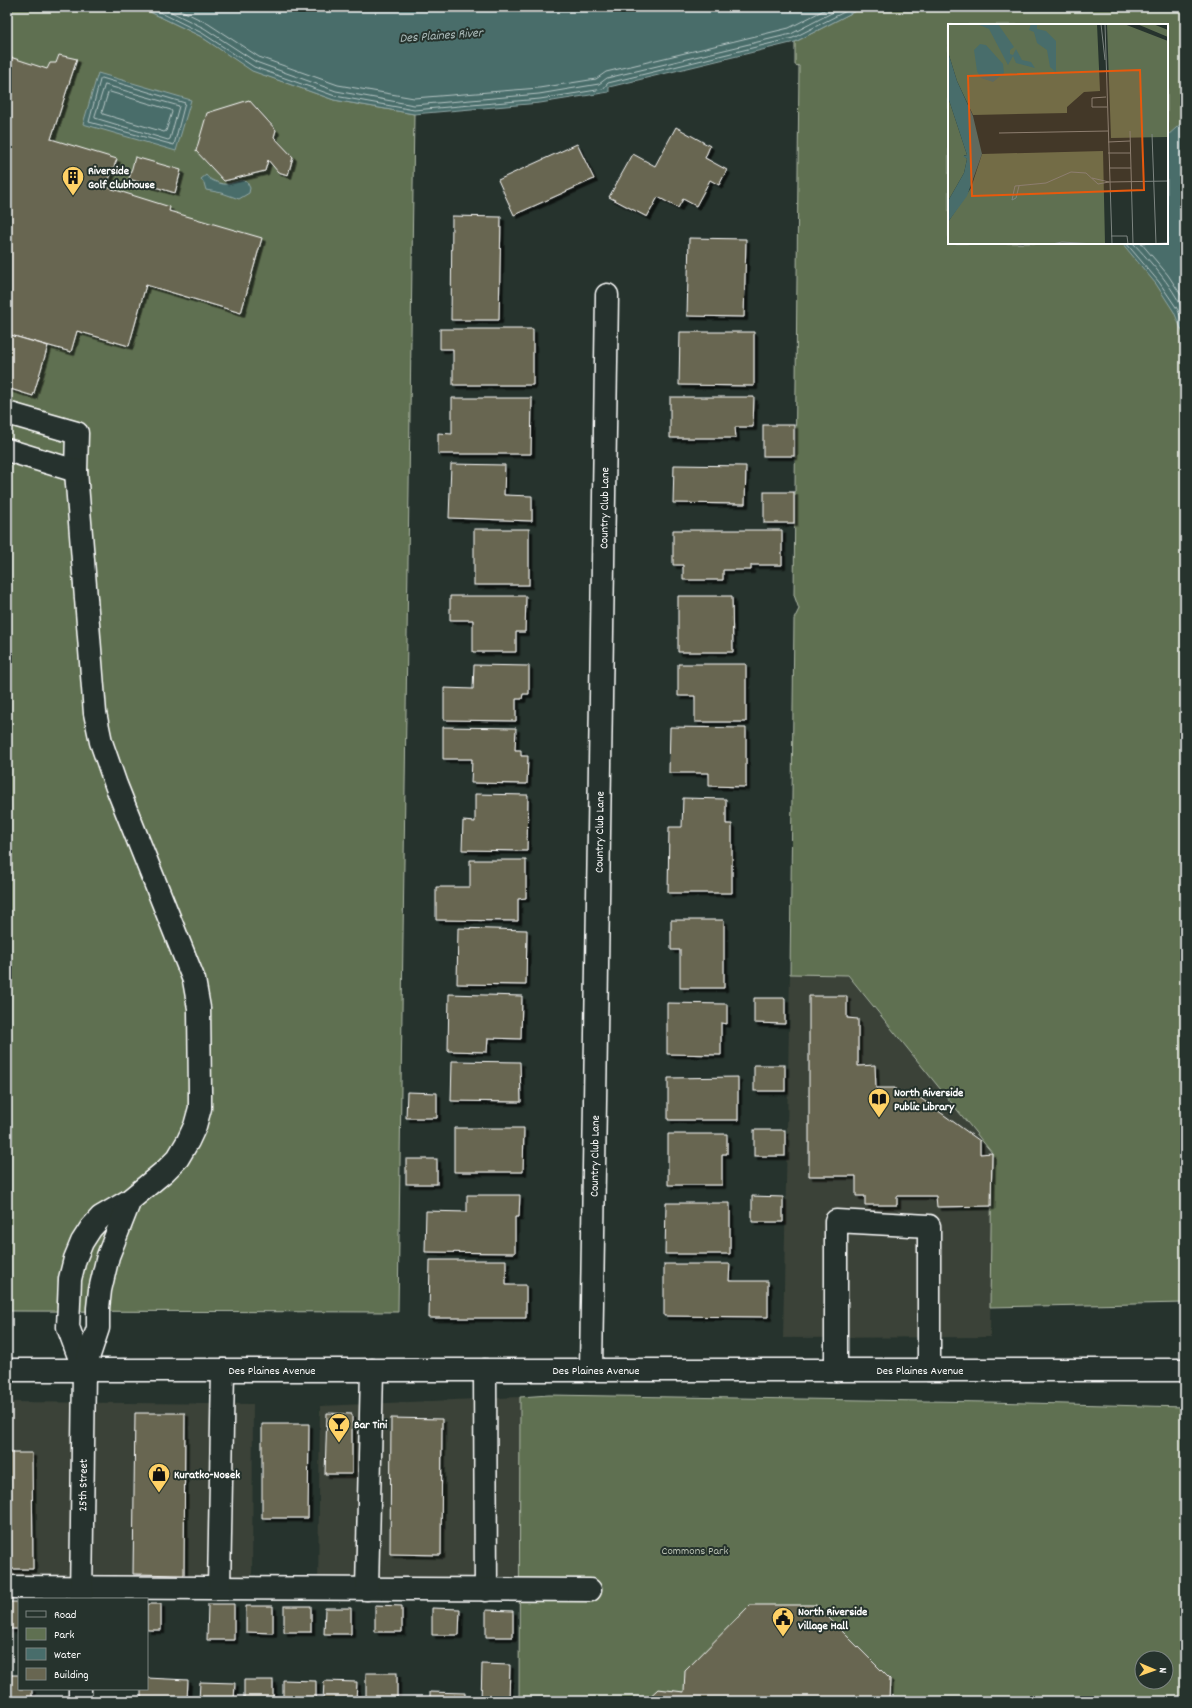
<svg xmlns="http://www.w3.org/2000/svg" width="1192" height="1708" font-family="Dekko,sans-serif">
<defs>
<filter id="shadow"><feDropShadow dx="3.5" dy="3.5" stdDeviation="0" flood-color="#0009"/></filter>
</defs>
<rect width="100%" height="100%" fill="#26332d"/>
<filter id="ink" filterUnits="userSpaceOnUse"><feTurbulence type="fractalNoise" baseFrequency=".025" numOctaves="2"/><feDisplacementMap in="SourceGraphic" scale="8" xChannelSelector="R" yChannelSelector="G"/><feConvolveMatrix kernelMatrix="1 2 1 2 8 2 1 2 1" color-interpolation-filters="sRGB"/></filter>
<g filter="url(#ink)">
<!-- built -->
<g fill="#3a4238">
<path d="M790,974L847,975L992,1153L990,1337L783,1338Z"/>
<path d="M520,1397V1592L318,1591L320,1406Z"/>
<path d="M7,1402L253,1404L252,1590L7,1588Z"/>
</g>
<!-- green -->
<g fill="#5f7051" stroke="#afb8a8" fill-rule="evenodd">
<path d="M7,7H134L148,11L200,36L253,71L334,100L414,114L398,1312L7,1311Z"/>
<path d="M863,7H1185V1303L990,1307L992,1153L848,975L790,974L794,619L799,609L794,595L799,66L795,65V42ZM949,25H1167V243H949Z"/>
<path d="M549,1395L988,1402L1185,1407V1701H519L520,1397ZM1142,1658H1166V1682H1142Z"/>
</g>
<!-- water -->
<g fill="#486d6b" stroke="#91a7a6">
<path d="M134,7H863L795,42L609,87V92L540,103L414,114L334,100L252,71L200,36L148,11Z"/>
<path d="M98,73L191,100L176,151L83,124Z"/>
<path d="M1185,120V338L1174,312L1156,284L1122,243H1167V136Z"/>
<path d="M206,175C208,178 210,179 214,181C228,187 228,183 242,180L247,182L250,188L249,193L239,199L222,193L206,190L204,183L201,179Z"/>
</g>
<g fill="none" stroke-linecap="round" stroke-linejoin="round">
<!-- shore -->
<g stroke="#b6c5c4" stroke-width="1">
<path d="M149,7L202,33L254,67L335,96L414,110L540,99L603,89L608,83L793,38L854,7"/>
<path d="M161,7L204,28L256,62L336,91L414,105L539,94L599,84L607,78L791,34L843,7"/>
<path d="M174,7L207,23L259,57L338,85L414,98L539,88L596,79L606,72L789,28L830,7"/>
<path d="M102,78L185,103L174,145L89,122L100,80Z"/>
<path d="M105,85L179,106L170,139L168,140L95,118V116Z"/>
<path d="M110,92L171,110L172,112L166,131L164,132L103,114L102,112L108,93Z"/>
<path d="M1126,243L1159,282L1178,310L1185,329"/>
<path d="M1133,243C1151,262 1176,290 1185,315"/>
<path d="M1141,243L1168,275L1185,301"/>
</g>
</g>
<!-- building -->
<g fill="#686651" stroke="#fff" filter="url(#shadow)">
<path d="M59,55L77,59L51,139L117,159L106,187L170,207L169,211L262,238L241,313L146,285L129,346L77,331L71,352L7,334V56L47,69L50,63H56Z"/>
<path d="M249,100L276,130L274,137L293,157L288,175L278,172L268,160L265,171L224,181L196,151L207,113Z"/>
<path d="M676,127L710,146L705,158L727,170L719,185L710,180L696,206L683,199L678,208L658,197L647,217L609,197L633,154L655,166Z"/>
<path d="M577,144L594,179L514,215L498,180Z"/>
<path d="M135,157L181,170L175,193L129,179Z"/>
<path d="M452,216L501,217L499,320H451Z"/>
<path d="M689,238L746,239L744,317L687,316Z"/>
<path d="M440,329H533V385H453V349H440Z"/>
<path d="M680,332H754V386L679,385Z"/>
<path d="M7,334L48,346L33,396L7,388Z"/>
<path d="M670,397H754L753,427H735L736,438H670Z"/>
<path d="M452,398H532L531,454H438V433L452,434Z"/>
<rect x="763" y="425" width="31" height="31"/>
<path d="M451,464L505,465L504,495L532,496V521L449,518Z"/>
<path d="M674,465L746,466L745,504L673,503Z"/>
<rect x="764" y="492" width="30" height="31"/>
<rect x="474" y="529" width="55" height="56"/>
<path d="M673,530H782V565H751V570H723V580H683V565H673Z"/>
<path d="M450,596H526L525,632H516V652H473V620H450Z"/>
<path d="M678,596H732L733,652H678Z"/>
<path d="M678,664H746V722H695V696H678Z"/>
<path d="M474,665L529,666V694H523L522,699H516V721L444,720V688L473,689Z"/>
<path d="M443,727L516,728L515,750H521V756H528L527,784L471,783L472,759H443Z"/>
<path d="M670,727L746,728V787L709,786V773H669Z"/>
<path d="M475,794L528,795L527,851L462,850L463,821L475,822Z"/>
<path d="M683,798L726,799V824H732V893H668L669,827H682Z"/>
<path d="M470,860H526V898L518,899V921L436,920V887H470Z"/>
<path d="M671,920H724V988H680V950H671Z"/>
<path d="M458,928L527,930L526,985L457,984Z"/>
<path d="M449,994L522,996L521,1039L488,1038L487,1052L448,1051Z"/>
<path d="M809,996H847V1018L858,1019V1066L875,1065L876,1088H895V1097H919L980,1141V1154L992,1153L991,1206L937,1207L936,1196H897V1205H865V1196H856V1176H809Z"/>
<path d="M754,998H785V1024L754,1023Z"/>
<path d="M667,1003L727,1004V1024L721,1023V1055L667,1054Z"/>
<path d="M452,1061L520,1062L521,1102L451,1101Z"/>
<rect x="754" y="1065" width="31" height="26"/>
<path d="M738,1077V1120H668V1078Z"/>
<path d="M407,1092L437,1093V1118H406Z"/>
<path d="M454,1128H524L523,1172H454Z"/>
<rect x="754" y="1130" width="31" height="26"/>
<path d="M668,1134H727V1154H722V1185H668Z"/>
<rect x="406" y="1159" width="31" height="25"/>
<path d="M467,1195H520L519,1217H515V1253L425,1252L426,1211L467,1212Z"/>
<path d="M752,1196L783,1197V1222H752Z"/>
<path d="M666,1203H730V1254H665Z"/>
<path d="M430,1260H506V1285H526V1318H429Z"/>
<path d="M664,1264H730L729,1281H768V1317L664,1316Z"/>
<path d="M135,1413H185L184,1575L133,1574Z"/>
<path d="M327,1413L352,1414V1474H325Z"/>
<path d="M391,1418L442,1419L441,1555L390,1554Z"/>
<path d="M262,1424H309L308,1518H262Z"/>
<path d="M7,1453H32L33,1569H7Z"/>
<path d="M8,1602H19V1629H7Z"/>
<rect x="147" y="1604" width="14" height="26"/>
<path d="M208,1604H234V1640H207Z"/>
<path d="M375,1605L402,1606V1632H375Z"/>
<path d="M750,1605H816L890,1679L889,1699L887,1701H645L658,1689L684,1692L685,1671Z"/>
<path d="M246,1606H273V1633L246,1632Z"/>
<rect x="284" y="1606" width="27" height="26"/>
<path d="M325,1608H351V1634H324Z"/>
<path d="M432,1608L460,1609L459,1635H432Z"/>
<path d="M486,1610L513,1611V1637H486Z"/>
<path d="M482,1664L510,1665L509,1701H481Z"/>
<rect x="366" y="1673" width="31" height="28"/>
<path d="M7,1675H19V1689H32V1701H7Z"/>
<path d="M147,1678L188,1680L187,1701H141V1689H147Z"/>
<rect x="244" y="1680" width="29" height="21"/>
<path d="M283,1680L316,1681V1701H283Z"/>
<path d="M324,1681L357,1682L356,1701H323Z"/>
<path d="M200,1682L235,1683L234,1701H199Z"/>
<path d="M430,1692L465,1693V1701H430Z"/>
</g>
<g fill="none" stroke-linecap="round" stroke-linejoin="round">
<!-- minor casing -->
<g stroke="#fff" stroke-width="25">
<g id="minor">
<path d="M7,413L77,433L76,471L95,713L101,742L116,785L194,980L199,1008L200,1091V1108L195,1126L188,1141L178,1158L165,1171L130,1200L101,1217L91,1228L82,1242L75,1259L70,1279L68,1327L84,1370"/>
<path d="M7,450L76,471"/>
<path d="M485,1370L486,1590"/>
<path id="s1" d="M591,1370L607,295"/>
<path d="M836,1370V1221L929,1226V1370"/>
<path d="M7,1587L590,1590"/>
<path d="M219,1588L223,1370"/>
<path d="M367,1589L372,1370"/>
<path id="s2" d="M81,1599L84,1370L98,1328V1308L100,1290L108,1256L130,1200"/>
<path d="M80,1701V1689"/>
</g>
</g>
<!-- major casing -->
<g stroke="#fff" stroke-width="25">
<g id="major">
<path id="s3" d="M7,1370H1185"/>
</g>
</g>
<!-- minor -->
<use href="#minor" stroke="#26332d" stroke-width="22"/>
<!-- major -->
<use href="#major" stroke="#26332d" stroke-width="22"/>
</g>
</g>
<!-- icons -->
<defs>
<g id="building-pin" transform="scale(1.15)"><path d="M0 17L-7.5 6A9.5 9.5 0 1 1 7.5 6Z" fill="#ffd166" stroke="#26332d"/><path d="M-4-6H4V6H1V3H-1V6H-4ZM-2.5-4.3h1.7v1.8h-1.7ZM.8-4.3h1.7v1.8H.8ZM-2.5-1h1.7V.8h-1.7ZM.8-1h1.7V.8H.8Z" fill="#111"/></g>
<g id="library-pin" transform="scale(1.15)"><path d="M0 17L-7.5 6A9.5 9.5 0 1 1 7.5 6Z" fill="#ffd166" stroke="#26332d"/><path d="M-6-4Q-3-5.5-.7-3.5V5Q-3 3-6 4ZM6-4Q3-5.5 .7-3.5V5Q3 3 6 4Z" fill="#111"/></g>
<g id="bar-pin" transform="scale(1.15)"><path d="M0 17L-7.5 6A9.5 9.5 0 1 1 7.5 6Z" fill="#ffd166" stroke="#26332d"/><path d="M-6-5H6L.8 .8V4.5H3.5V6h-7V4.5H-.8V.8Z" fill="#111"/></g>
<g id="shop-pin" transform="scale(1.15)"><path d="M0 17L-7.5 6A9.5 9.5 0 1 1 7.5 6Z" fill="#ffd166" stroke="#26332d"/><path d="M-5-2.5h2.3a2.7 3.5 0 0 1 5.4 0H5L5.5 6h-11ZM-1.5-2.5h3a1.5 2.3 0 0 0-3 0Z" fill="#111"/></g>
<g id="civic-pin" transform="scale(1.15)"><path d="M0 17L-7.5 6A9.5 9.5 0 1 1 7.5 6Z" fill="#ffd166" stroke="#26332d"/><path d="M-.6-6.5H3V-4.5H.6V-3L4-1V1h2V6H-6V1h2V-1L-.6-3ZM-1.2 2.5V6h2.4V2.5Z" fill="#111"/></g>
</defs>
<g fill-rule="evenodd">
<use href="#building-pin" x="73" y="177"/>
<use href="#library-pin" x="879" y="1099"/>
<use href="#bar-pin" x="339" y="1424"/>
<use href="#shop-pin" x="159" y="1474"/>
<use href="#civic-pin" x="783" y="1618"/>
</g>
<g text-anchor="middle" stroke-width="4" stroke-linejoin="round" paint-order="stroke">
<!-- poi labels -->
<g font-size="12" font-weight="bold" fill="#fff" stroke="#26332d" text-anchor="start">
<text x="88" y="174">Riverside<tspan x="88" dy="14">Golf Clubhouse</tspan></text>
<text x="894" y="1096">North Riverside<tspan x="894" dy="14">Public Library</tspan></text>
<text x="354" y="1428">Bar Tini</text>
<text x="174" y="1478">Kuratko-Nosek</text>
<text x="798" y="1615">North Riverside<tspan x="798" dy="14">Village Hall</tspan></text>
</g>
<!-- street labels -->
<g font-size="12" fill="#fff" stroke="#26332d">
<text dy="4" stroke="none"><textPath href="#s1" startOffset="862">Country Club Lane</textPath></text>
<text dy="4" stroke="none"><textPath href="#s1" startOffset="538">Country Club Lane</textPath></text>
<text dy="4" stroke="none"><textPath href="#s1" startOffset="214">Country Club Lane</textPath></text>
<text dy="4" stroke="none"><textPath href="#s3" startOffset="265">Des Plaines Avenue</textPath></text>
<text dy="4" stroke="none"><textPath href="#s3" startOffset="589">Des Plaines Avenue</textPath></text>
<text dy="4" stroke="none"><textPath href="#s3" startOffset="913">Des Plaines Avenue</textPath></text>
<text dy="4" stroke="none"><textPath href="#s2" startOffset="114">25th Street</textPath></text>
</g>
<!-- park labels -->
<g font-size="12" fill="#b7bfb1" stroke="#26332d">
<text x="695" y="1554">Commons Park</text>
</g>
<!-- water labels -->
<g font-size="13" font-style="italic" fill="#adbdbc" stroke="#26332d">
<text transform="translate(441 34) rotate(-4)" y="5">Des Plaines River</text>
</g>
</g>
<!-- overview -->
<g transform="translate(948 24)">
<rect width="220" height="220" fill="#26332d"/>
<path d="M0,0H149L152,67L136,68L119,83V89L25,91L9,57L0,28ZM159,0H176L220,17V113L163,114ZM189,0H205L220,6V13ZM0,73L19,131H16L19,135L16,149L0,177ZM155,127L157,220H0V198L23,164L34,130Z" fill="#5f7051"/>
<path d="M29,0H50L66,23L62,26V30L65,31L68,25L74,36L83,38L87,44L68,39L65,32L60,41L41,5ZM83,0L89,1V5L98,7L108,17V48L102,43L99,26L89,19L86,8L81,6ZM32,20L38,21L55,40L56,49L45,58L33,54L29,47L26,26ZM0,28L9,57L25,92L34,130L19,172L0,198V177L16,149L19,135L15,132L19,131L0,73Z" fill="#486d6b"/>
<path fill="none" stroke="#7d8581" stroke-width="1" d="M153,0L157,36M157,0L164,220M158,73L144,74V83H159M182,107L185,220M51,109L160,107M204,110L208,220M160,118L182,117M160,129H182M161,144H183M144,154L161,158L220,157M71,162L68,174L64,176L67,162L98,159L123,148L138,149L150,160L161,158M163,212H179L180,220M104,220L114,218L147,220M195,220L220,219"/>
<path fill="#e8590c" fill-opacity="0.15" stroke="#e8590c" stroke-width="2" d="M192,46L196,166L24,172L20,52Z"/>
<rect width="220" height="220" fill="none" stroke="#fff" stroke-width="2"/>
</g>
<!-- margin -->
<rect width="1192" height="1708" fill="none" stroke="#26332d" stroke-width="24"/>
<rect x="12" y="12" width="1168" height="1684" fill="none" stroke="#fff" stroke-width="1.5" filter="url(#ink)"/>
<!-- legend -->
<rect x="18" y="1598" width="130" height="92" fill="#26332d" stroke="#7d8581"/>
<rect x="26" y="1611" width="20" height="6" fill="#26332d" stroke="#7d8581"/>
<text x="54" y="1618" font-size="12" fill="#ffffff">Road</text>
<rect x="26" y="1628" width="20" height="12" fill="#5f7051" stroke="#7d8581"/>
<text x="54" y="1638" font-size="12" fill="#ffffff">Park</text>
<rect x="26" y="1648" width="20" height="12" fill="#486d6b" stroke="#7d8581"/>
<text x="54" y="1658" font-size="12" fill="#ffffff">Water</text>
<rect x="26" y="1668" width="20" height="12" fill="#686651" stroke="#7d8581"/>
<text x="54" y="1678" font-size="12" fill="#ffffff">Building</text>
<!-- north arrow -->
<g transform="translate(1154 1670) rotate(92)"><circle r="19" fill="#26332d" stroke="#7d8581"/>
<path d="M0-3L7 15L0 10L-7 15Z" fill="#ffd166"/>
<text y="-6" font-size="11" font-weight="bold" text-anchor="middle" fill="#ffffff">N</text>
</g>
</svg>
